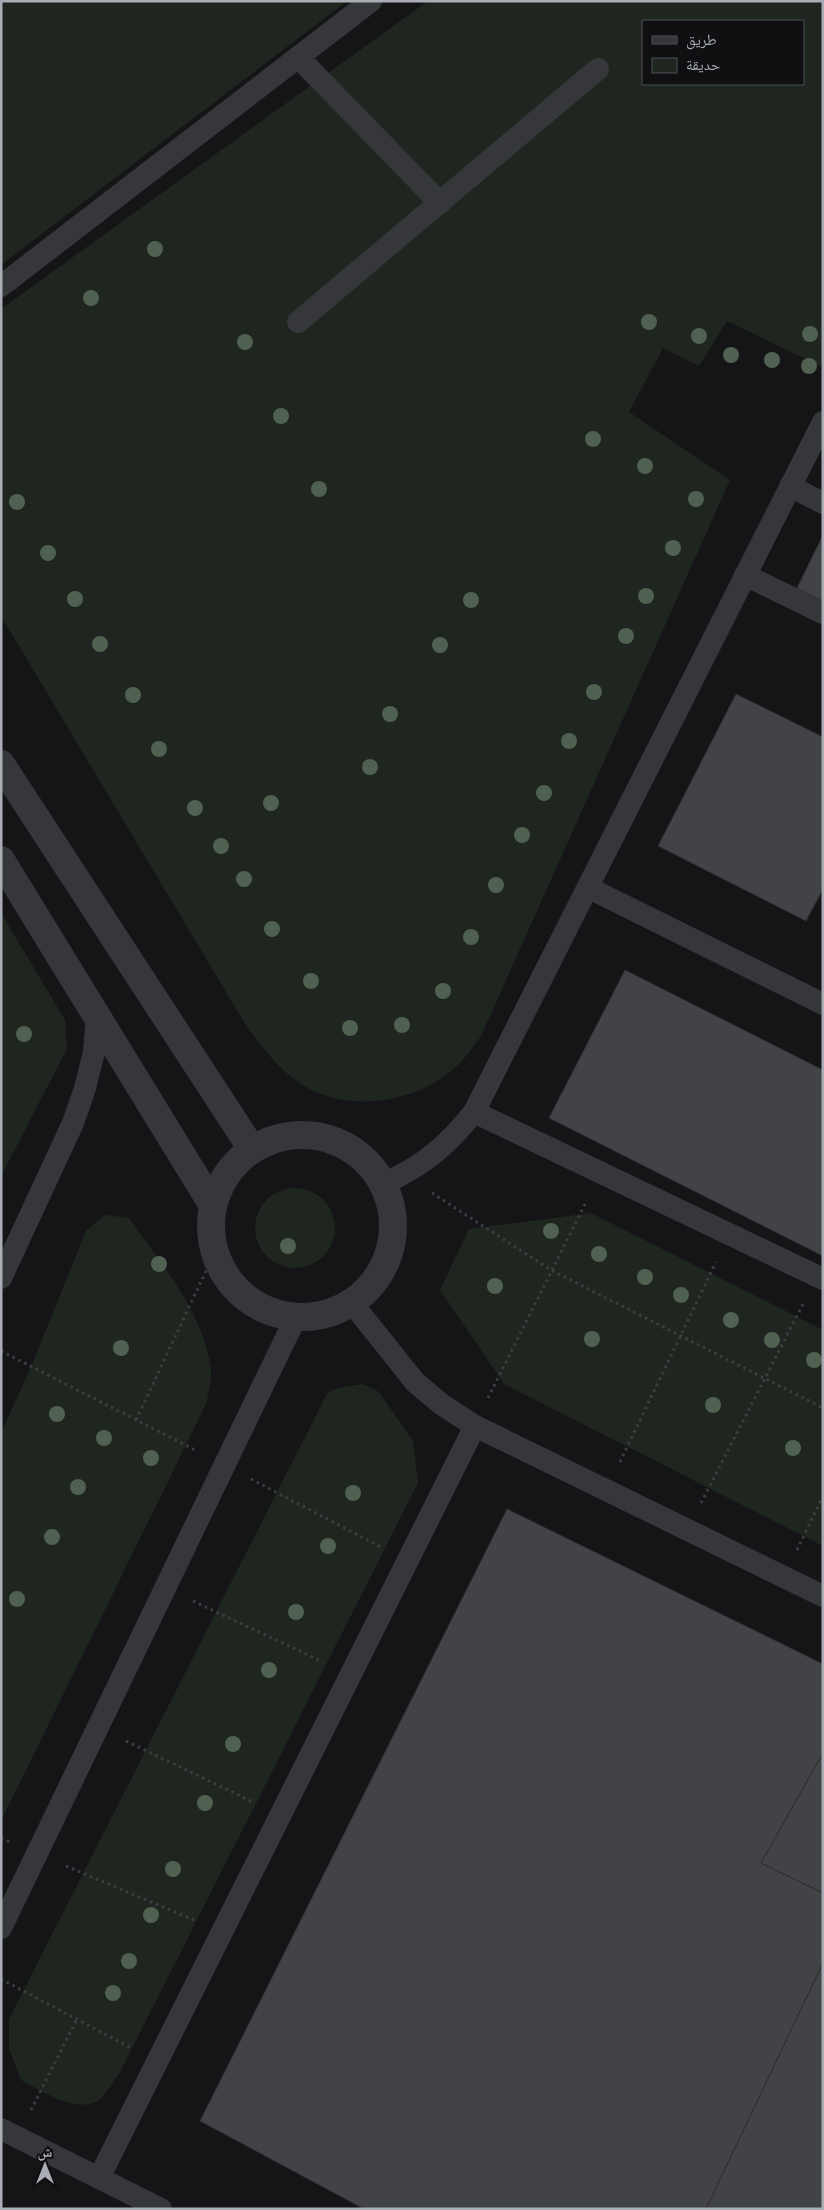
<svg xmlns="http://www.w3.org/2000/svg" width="824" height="2210" font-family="Signika,'Noto Naskh Arabic',sans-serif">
<rect width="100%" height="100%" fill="#151517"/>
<!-- green -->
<g fill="#1f2620" fill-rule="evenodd">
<path d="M1,1H347L1,265Z"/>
<path d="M428,1H823V360L820,366L727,321L699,366L663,348L629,412L730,480L481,1036C472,1049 463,1061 451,1071C412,1104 345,1113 301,1084C278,1069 263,1048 247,1027L1,616V309ZM643,21H803V84H643Z"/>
<path d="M1,913L65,1020L67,1049L1,1176Z"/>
<circle cx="295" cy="1228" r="40"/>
<path d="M591,1213L823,1330V1546L504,1384L440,1290L469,1229Z"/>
<path d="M105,1215L129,1218C161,1264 203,1312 211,1368C212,1378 208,1392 207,1402L1,1821V1433L31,1367L86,1231Z"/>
<path d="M363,1384L379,1392L413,1441L418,1483L120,2072C114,2080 109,2090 101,2098C81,2117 40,2090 21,2080L9,2049V2019L327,1394L337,1388Z"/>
</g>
<!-- building -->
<g fill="#424347" stroke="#2f2f32">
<path d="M823,535V601L797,588Z"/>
<path d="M736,694L823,737V889L806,921L658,846Z"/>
<path d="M625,970L823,1070V1256L549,1118Z"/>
<path d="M507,1509L823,1664V1753L761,1863L823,1893V1963L706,2209H364L200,2121Z"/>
<path d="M823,1753V1893L761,1863Z"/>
<path d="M823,1963V2209H706Z"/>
</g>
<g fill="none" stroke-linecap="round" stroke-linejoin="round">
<!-- path -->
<g stroke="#3c3e42" stroke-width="3" stroke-dasharray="2.5 4" stroke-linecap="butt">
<path d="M432,1193L551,1270L823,1408"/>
<path d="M1,1351L197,1451"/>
<path d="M488,1398L587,1200"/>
<path d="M136,1420L214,1254"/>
<path d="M620,1462L716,1262"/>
<path d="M251,1479L381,1547"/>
<path d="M701,1503L803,1304"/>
<path d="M797,1550L823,1496"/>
<path d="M193,1601L323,1662"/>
<path d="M126,1741L253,1802"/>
<path d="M1,1838L10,1842"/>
<path d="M66,1866L194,1920"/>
<path d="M1,1979L131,2048"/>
<path d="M31,2110L77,2019"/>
</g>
<!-- service -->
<g stroke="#36373b" stroke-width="22">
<path d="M298,57L440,203"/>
<path d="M1,286L371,1"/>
<path d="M298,322L598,69"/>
<path d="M790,486L823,503"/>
<path d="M745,575L823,613"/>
<path d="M589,888L823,1004"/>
<path d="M474,1112L823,1279"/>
<path d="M383,1184C423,1166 447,1146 474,1112L823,422"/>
<path d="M1,1278L73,1123L85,1088L94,1052L97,1016"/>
<path d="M352,1303L415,1382L441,1404L475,1426L823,1596"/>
<path d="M1,1928L296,1317"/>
<path d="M1,2129L161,2209"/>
<path d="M99,2178L475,1426"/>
</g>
<!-- tertiary -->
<g stroke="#36373b" stroke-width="28">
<path d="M1,764L252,1149"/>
<path d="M1,860L212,1204"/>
<circle cx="302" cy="1226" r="91"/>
</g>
</g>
<!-- trees -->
<g fill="#506151">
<circle cx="155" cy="249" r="8"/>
<circle cx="91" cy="298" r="8"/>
<circle cx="649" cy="322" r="8"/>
<circle cx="810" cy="334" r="8"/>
<circle cx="699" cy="336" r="8"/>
<circle cx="245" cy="342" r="8"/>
<circle cx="731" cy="355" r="8"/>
<circle cx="772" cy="360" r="8"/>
<circle cx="809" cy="366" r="8"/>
<circle cx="281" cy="416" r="8"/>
<circle cx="593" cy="439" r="8"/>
<circle cx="645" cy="466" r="8"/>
<circle cx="319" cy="489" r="8"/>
<circle cx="696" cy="499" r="8"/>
<circle cx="17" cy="502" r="8"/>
<circle cx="673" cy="548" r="8"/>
<circle cx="48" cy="553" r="8"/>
<circle cx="646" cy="596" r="8"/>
<circle cx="75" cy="599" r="8"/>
<circle cx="471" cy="600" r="8"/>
<circle cx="626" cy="636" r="8"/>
<circle cx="100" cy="644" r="8"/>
<circle cx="440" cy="645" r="8"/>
<circle cx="594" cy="692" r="8"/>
<circle cx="133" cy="695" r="8"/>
<circle cx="390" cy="714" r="8"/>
<circle cx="569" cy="741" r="8"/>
<circle cx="159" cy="749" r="8"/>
<circle cx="370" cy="767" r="8"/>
<circle cx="544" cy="793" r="8"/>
<circle cx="271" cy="803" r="8"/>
<circle cx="195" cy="808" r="8"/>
<circle cx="522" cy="835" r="8"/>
<circle cx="221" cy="846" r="8"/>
<circle cx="244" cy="879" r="8"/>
<circle cx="496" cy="885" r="8"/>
<circle cx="272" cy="929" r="8"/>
<circle cx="471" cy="937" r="8"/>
<circle cx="311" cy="981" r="8"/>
<circle cx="443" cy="991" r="8"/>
<circle cx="402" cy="1025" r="8"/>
<circle cx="350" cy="1028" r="8"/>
<circle cx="24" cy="1034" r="8"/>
<circle cx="551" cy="1231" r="8"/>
<circle cx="288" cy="1246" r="8"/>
<circle cx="599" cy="1254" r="8"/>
<circle cx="159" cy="1264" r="8"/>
<circle cx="645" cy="1277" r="8"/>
<circle cx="495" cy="1286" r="8"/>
<circle cx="681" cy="1295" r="8"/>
<circle cx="731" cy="1320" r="8"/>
<circle cx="592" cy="1339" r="8"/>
<circle cx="772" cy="1340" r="8"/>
<circle cx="121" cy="1348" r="8"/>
<circle cx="814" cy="1360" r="8"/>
<circle cx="713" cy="1405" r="8"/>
<circle cx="57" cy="1414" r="8"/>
<circle cx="104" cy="1438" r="8"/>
<circle cx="793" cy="1448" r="8"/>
<circle cx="151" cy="1458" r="8"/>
<circle cx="78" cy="1487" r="8"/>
<circle cx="353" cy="1493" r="8"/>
<circle cx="52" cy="1537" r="8"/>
<circle cx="328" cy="1546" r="8"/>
<circle cx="17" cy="1599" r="8"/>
<circle cx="296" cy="1612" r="8"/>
<circle cx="269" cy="1670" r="8"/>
<circle cx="233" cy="1744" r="8"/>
<circle cx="205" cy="1803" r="8"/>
<circle cx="173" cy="1869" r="8"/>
<circle cx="151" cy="1915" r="8"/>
<circle cx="129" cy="1961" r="8"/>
<circle cx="113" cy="1993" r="8"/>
</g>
<!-- border -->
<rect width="824" height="2210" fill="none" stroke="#a8adb6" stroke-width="5"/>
<!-- legend -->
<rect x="642" y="20" width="162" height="65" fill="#101012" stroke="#4d4f54"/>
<rect x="652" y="36" width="25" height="8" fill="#36373b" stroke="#4d4f54"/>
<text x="686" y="45" font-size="15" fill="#a8adb6">طريق</text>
<rect x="652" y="58" width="25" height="15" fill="#1f2620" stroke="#4d4f54"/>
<text x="686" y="70" font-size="15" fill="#a8adb6">حديقة</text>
<!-- north arrow -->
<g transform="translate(45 2165)" stroke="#101012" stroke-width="4" paint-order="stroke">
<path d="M0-4L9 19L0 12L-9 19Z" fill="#a8adb6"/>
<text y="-8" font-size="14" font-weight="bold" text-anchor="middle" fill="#a8adb6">ش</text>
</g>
</svg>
